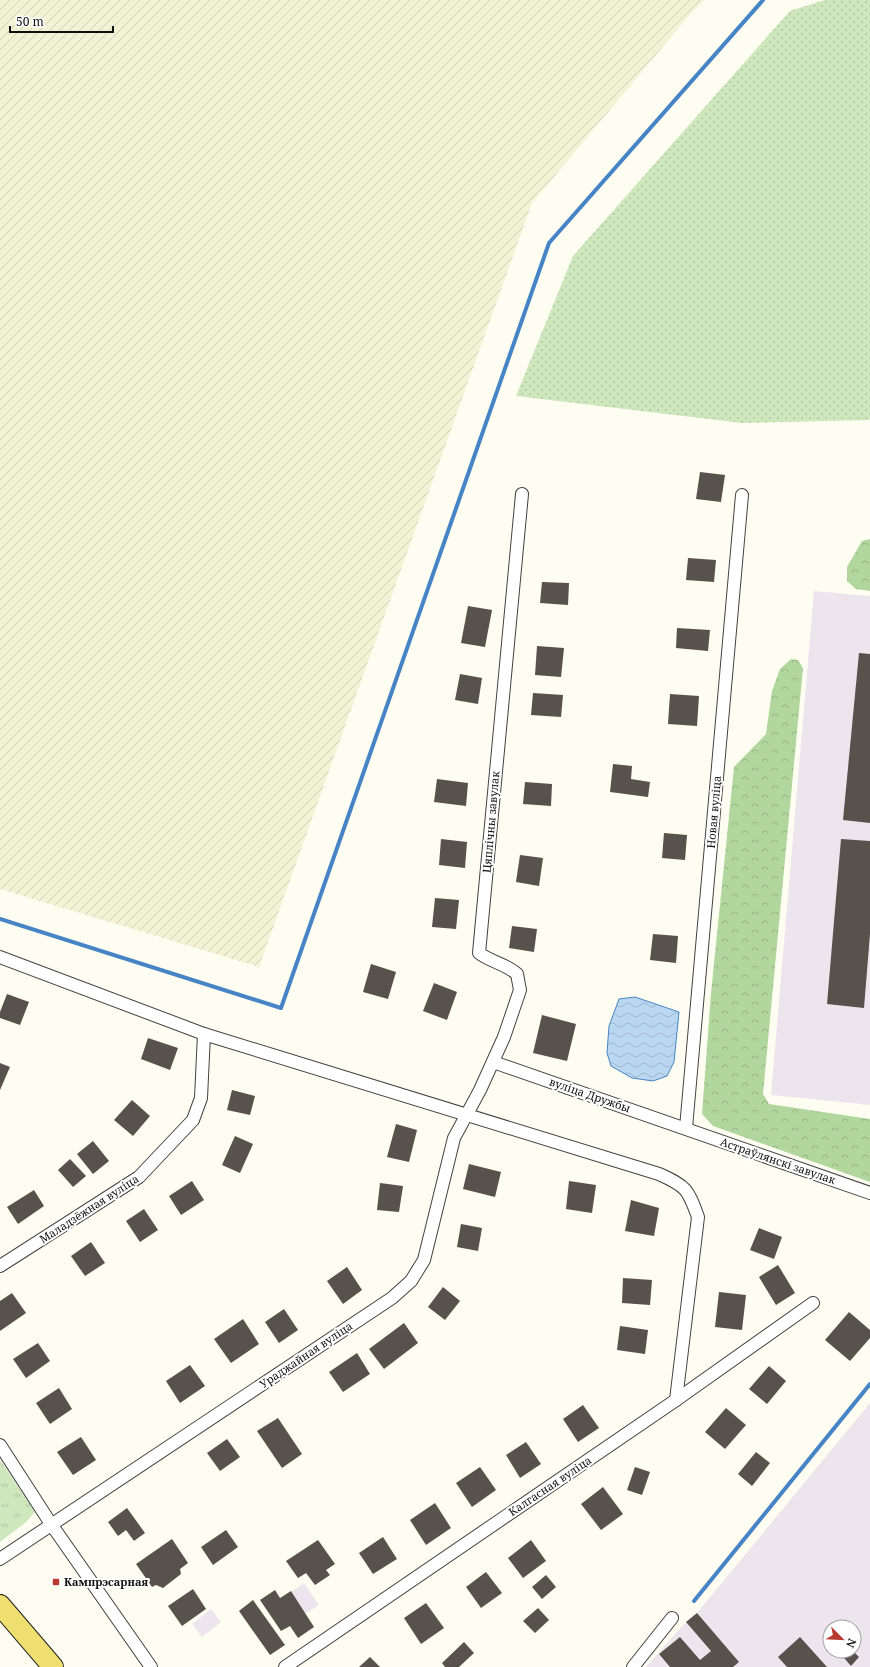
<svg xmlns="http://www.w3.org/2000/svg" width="870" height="1667" font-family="'Noto Serif',serif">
<defs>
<pattern id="farmland-furrows" width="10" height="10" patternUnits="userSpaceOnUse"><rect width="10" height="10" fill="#f2f3d4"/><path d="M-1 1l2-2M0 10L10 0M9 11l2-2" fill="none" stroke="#cecfb5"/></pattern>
<pattern id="grass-tufts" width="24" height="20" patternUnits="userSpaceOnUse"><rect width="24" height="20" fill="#cee7bd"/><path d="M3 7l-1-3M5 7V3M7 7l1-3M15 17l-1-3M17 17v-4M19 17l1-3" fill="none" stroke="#b0c5a1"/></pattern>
<pattern id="forest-crowns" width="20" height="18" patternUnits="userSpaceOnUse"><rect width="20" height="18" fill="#b1d79e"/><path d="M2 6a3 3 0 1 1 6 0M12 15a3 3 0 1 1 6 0" fill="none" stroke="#97b787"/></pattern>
<pattern id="garden-dots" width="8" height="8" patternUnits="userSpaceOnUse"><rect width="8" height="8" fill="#cee7bd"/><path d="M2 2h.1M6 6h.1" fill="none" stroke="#b0c5a1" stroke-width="1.8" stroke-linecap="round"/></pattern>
<pattern id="water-waves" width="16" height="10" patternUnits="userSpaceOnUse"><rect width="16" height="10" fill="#bad7f2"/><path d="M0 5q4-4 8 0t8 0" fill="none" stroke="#9fb7ce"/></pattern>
</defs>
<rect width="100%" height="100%" fill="#fefdf2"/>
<!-- industrial -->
<g fill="#ede5ed" fill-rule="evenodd">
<path d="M814,591L870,596V1105L771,1095Z"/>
<path d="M870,1403V1667H646L686,1622L697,1613ZM830,1627H854V1651H830Z"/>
<path d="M304,1583L319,1605L305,1614L291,1592Z"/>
<path d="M211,1609L221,1622L202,1637L192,1624Z"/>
</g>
<!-- farmland -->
<path fill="url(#farmland-furrows)" d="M0,0H705L692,12L532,203L259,967L0,889Z"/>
<!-- grass -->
<path fill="url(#grass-tufts)" d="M0,1460L35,1512L25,1523L0,1542Z"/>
<!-- forest -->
<g fill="url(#forest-crowns)">
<path d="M870,539V591L856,589L847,581V567L862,541Z"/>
<path d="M791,659L798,660L803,668L763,1094L769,1104L870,1119V1182L713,1126L702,1114L711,993L734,767L766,734L772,691L780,669Z"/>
</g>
<!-- garden -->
<path fill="url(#garden-dots)" d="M825,0H870V420L742,423L516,396L573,256L790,11Z"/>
<!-- water -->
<path fill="url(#water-waves)" stroke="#4684c5" d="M635,997L679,1012L674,1062L667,1076L653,1081L632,1078L611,1066L607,1053L609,1026L619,999Z"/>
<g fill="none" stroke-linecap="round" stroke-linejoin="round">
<!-- stream -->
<g stroke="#4684c5" stroke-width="4">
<path d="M0,919L281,1008L549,243L763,0"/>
<path d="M694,1601L870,1384"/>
</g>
</g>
<!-- building -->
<g fill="#57524c">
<path d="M700,472L725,475L721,502L696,499Z"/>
<path d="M688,558L716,560L714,582L686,580Z"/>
<path d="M542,582L569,583L568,605L540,603Z"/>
<path d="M468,606L492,610L485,647L461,643Z"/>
<path d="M677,628L710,630L708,651L676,648Z"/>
<path d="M537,646L564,648L561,677L535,675Z"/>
<path d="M859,653L870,654V823L843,820Z"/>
<path d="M460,674L482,678L478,704L455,700Z"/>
<path d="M533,693L563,695L561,717L531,715Z"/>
<path d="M670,694L699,696L697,726L668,724Z"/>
<path d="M613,764L632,766L631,779L650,782L648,797L610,792Z"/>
<path d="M437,779L468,783L466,806L434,802Z"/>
<path d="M525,782L552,784L551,806L523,804Z"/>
<path d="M664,833L687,835L685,860L662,858Z"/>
<path d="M441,839L467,842L465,868L439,865Z"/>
<path d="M841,839L870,841V934L864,1008L827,1004Z"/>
<path d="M520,855L543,858L539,886L516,882Z"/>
<path d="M435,898L459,900L456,929L432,927Z"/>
<path d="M512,926L537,929L534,952L509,948Z"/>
<path d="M653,934L678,936L676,963L650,960Z"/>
<path d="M371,964L396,972L388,999L363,992Z"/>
<path d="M434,983L457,992L447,1020L423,1011Z"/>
<path d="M7,994L29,1002L20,1025L0,1018V1012Z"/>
<path d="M542,1015L576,1024L567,1061L533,1053Z"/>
<path d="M148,1038L178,1048L170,1070L141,1059Z"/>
<path d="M0,1063L10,1067L0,1090Z"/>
<path d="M232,1090L255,1096L250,1115L227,1110Z"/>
<path d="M132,1100L150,1116L133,1136L114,1120Z"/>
<path d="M396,1124L417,1130L409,1162L387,1157Z"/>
<path d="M235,1136L253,1144L240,1173L222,1165Z"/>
<path d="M93,1141L109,1161L93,1174L77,1154Z"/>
<path d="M70,1159L86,1176L73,1187L58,1170Z"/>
<path d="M469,1164L501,1172L495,1197L463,1189Z"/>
<path d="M192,1181L204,1200L181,1215L169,1196Z"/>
<path d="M569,1181L596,1185L592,1213L566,1209Z"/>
<path d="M380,1183L403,1186L399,1212L377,1210Z"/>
<path d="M34,1190L44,1206L18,1224L7,1207Z"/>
<path d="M631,1200L659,1208L654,1236L625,1231Z"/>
<path d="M144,1209L158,1230L140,1242L126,1221Z"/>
<path d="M461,1224L482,1228L478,1251L457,1247Z"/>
<path d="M759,1228L782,1237L774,1259L750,1250Z"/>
<path d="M91,1242L105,1263L85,1276L71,1256Z"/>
<path d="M778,1265L795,1293L776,1305L759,1277Z"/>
<path d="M347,1267L362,1290L343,1304L327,1281Z"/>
<path d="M623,1278L652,1280L650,1305L622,1303Z"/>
<path d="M443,1287L460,1301L445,1320L428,1307Z"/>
<path d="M719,1292L746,1295L742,1330L715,1327Z"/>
<path d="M12,1293L26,1313L0,1331V1301Z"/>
<path d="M284,1309L298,1330L279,1343L265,1322Z"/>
<path d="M849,1312L870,1330V1338L850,1361L825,1340Z"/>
<path d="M243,1319L259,1344L231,1363L214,1339Z"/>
<path d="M404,1323L418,1343L384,1369L369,1349Z"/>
<path d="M620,1326L648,1330L645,1354L617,1350Z"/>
<path d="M38,1343L50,1361L26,1378L13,1359Z"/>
<path d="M357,1353L370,1374L343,1392L329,1372Z"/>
<path d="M190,1365L205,1386L180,1403L166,1381Z"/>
<path d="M769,1366L786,1381L767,1404L749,1389Z"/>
<path d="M59,1388L72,1409L50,1424L36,1403Z"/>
<path d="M583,1405L599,1428L578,1442L563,1419Z"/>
<path d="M726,1408L746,1425L725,1449L705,1432Z"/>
<path d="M278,1418L302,1454L282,1468L257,1431Z"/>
<path d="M81,1437L96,1460L73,1475L57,1452Z"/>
<path d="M227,1439L240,1457L220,1471L207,1453Z"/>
<path d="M526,1442L541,1464L520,1478L506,1455Z"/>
<path d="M756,1452L770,1463L752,1486L738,1474Z"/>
<path d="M480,1467L496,1490L472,1507L456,1483Z"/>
<path d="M635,1467L650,1472L642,1495L627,1490Z"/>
<path d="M603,1487L623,1514L601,1530L581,1504Z"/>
<path d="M435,1503L451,1528L426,1545L410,1520Z"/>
<path d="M127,1508L145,1533L134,1541L126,1530L118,1536L108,1522Z"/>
<path d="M226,1530L238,1547L213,1565L201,1547Z"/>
<path d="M383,1537L397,1559L373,1574L359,1553Z"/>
<path d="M172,1539L188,1563L180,1569L181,1574L163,1588L156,1585L152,1587L136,1564Z"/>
<path d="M318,1540L335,1564L326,1570L330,1575L315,1585L306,1573L298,1578L286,1561Z"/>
<path d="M531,1540L546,1561L523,1578L508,1558Z"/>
<path d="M486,1572L502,1593L481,1608L466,1587Z"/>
<path d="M546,1575L556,1587L542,1599L532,1587Z"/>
<path d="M193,1589L206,1609L182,1626L168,1606Z"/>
<path d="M275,1590L280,1598L291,1591L314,1627L298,1638L290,1626L281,1631L260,1600Z"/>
<path d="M253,1600L285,1645L270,1655L239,1611Z"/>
<path d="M426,1603L444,1628L421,1644L404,1618Z"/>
<path d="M538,1608L549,1620L535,1633L523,1621Z"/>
<path d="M697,1613L739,1662L733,1667H670L659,1654L680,1637L700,1660L711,1651L686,1622Z"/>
<path d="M800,1637L827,1667H787L778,1657Z"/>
<path d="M464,1642L474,1653L459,1667H445L442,1663Z"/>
<path d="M838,1651H853L859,1657L851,1666Z"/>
<path d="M370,1657L380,1667H359Z"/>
</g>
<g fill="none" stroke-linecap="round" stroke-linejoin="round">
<!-- street casing -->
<g stroke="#424242" stroke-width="14">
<g id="street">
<path d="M0,957L204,1034L659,1174C686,1186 688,1189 698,1217L676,1400"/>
<path d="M493,1062L870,1193"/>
<path d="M686,1128L742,495"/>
<path d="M0,1266L139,1177L193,1120L201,1098L204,1034"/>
<path d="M0,1445L51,1524L151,1667"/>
<path d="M0,1559L392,1298L411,1281L424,1260L454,1138L480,1090L504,1037L520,990L517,974C506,964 491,962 479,953L522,494"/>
<path d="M285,1667L676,1400L813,1303"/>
<path d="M633,1667L672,1618"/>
</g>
</g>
<!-- primary casing -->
<g stroke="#202020" stroke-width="22">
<path id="primary" d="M0,1605L53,1667"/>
</g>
<!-- street -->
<use href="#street" stroke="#fff" stroke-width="12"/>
<!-- primary -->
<use href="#primary" stroke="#efdf71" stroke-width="20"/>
</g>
<!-- markers -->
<rect fill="#b73930" stroke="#fff" stroke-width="1.5" x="52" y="1578" width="8" height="8" rx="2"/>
<g text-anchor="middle" stroke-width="4" stroke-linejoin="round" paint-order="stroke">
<!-- street labels -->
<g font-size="11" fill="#0f0f0f" stroke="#fff">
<text transform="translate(714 812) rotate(-85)" y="4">Новая вуліца</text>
<text transform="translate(491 822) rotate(-85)" y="4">Цяплічны завулак</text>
<text transform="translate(590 1095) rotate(19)" y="4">вуліца Дружбы</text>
<text transform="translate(778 1161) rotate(19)" y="4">Астраўлянскі завулак</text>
<text transform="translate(89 1209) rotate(-33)" y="4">Маладзёжная вуліца</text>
<text transform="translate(306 1355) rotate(-34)" y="4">Ураджайная вуліца</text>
<text transform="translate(550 1486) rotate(-34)" y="4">Калгасная вуліца</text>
</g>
<!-- poi labels -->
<g font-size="11" font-weight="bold" fill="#0f0f0f" stroke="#fff" text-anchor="start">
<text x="64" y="1586">Кампрэсарная</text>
</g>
</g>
<!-- north arrow -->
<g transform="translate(842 1639) rotate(114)"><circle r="19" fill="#ffffff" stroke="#9f9f9f"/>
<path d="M0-3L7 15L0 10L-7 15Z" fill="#b73930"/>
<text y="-6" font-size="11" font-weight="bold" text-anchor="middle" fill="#0f0f0f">N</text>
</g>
<!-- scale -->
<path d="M10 26v6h103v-6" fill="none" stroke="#0f0f0f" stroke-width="2"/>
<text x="16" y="26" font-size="12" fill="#0f0f0f" stroke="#ffffff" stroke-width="3" paint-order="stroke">50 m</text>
</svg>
